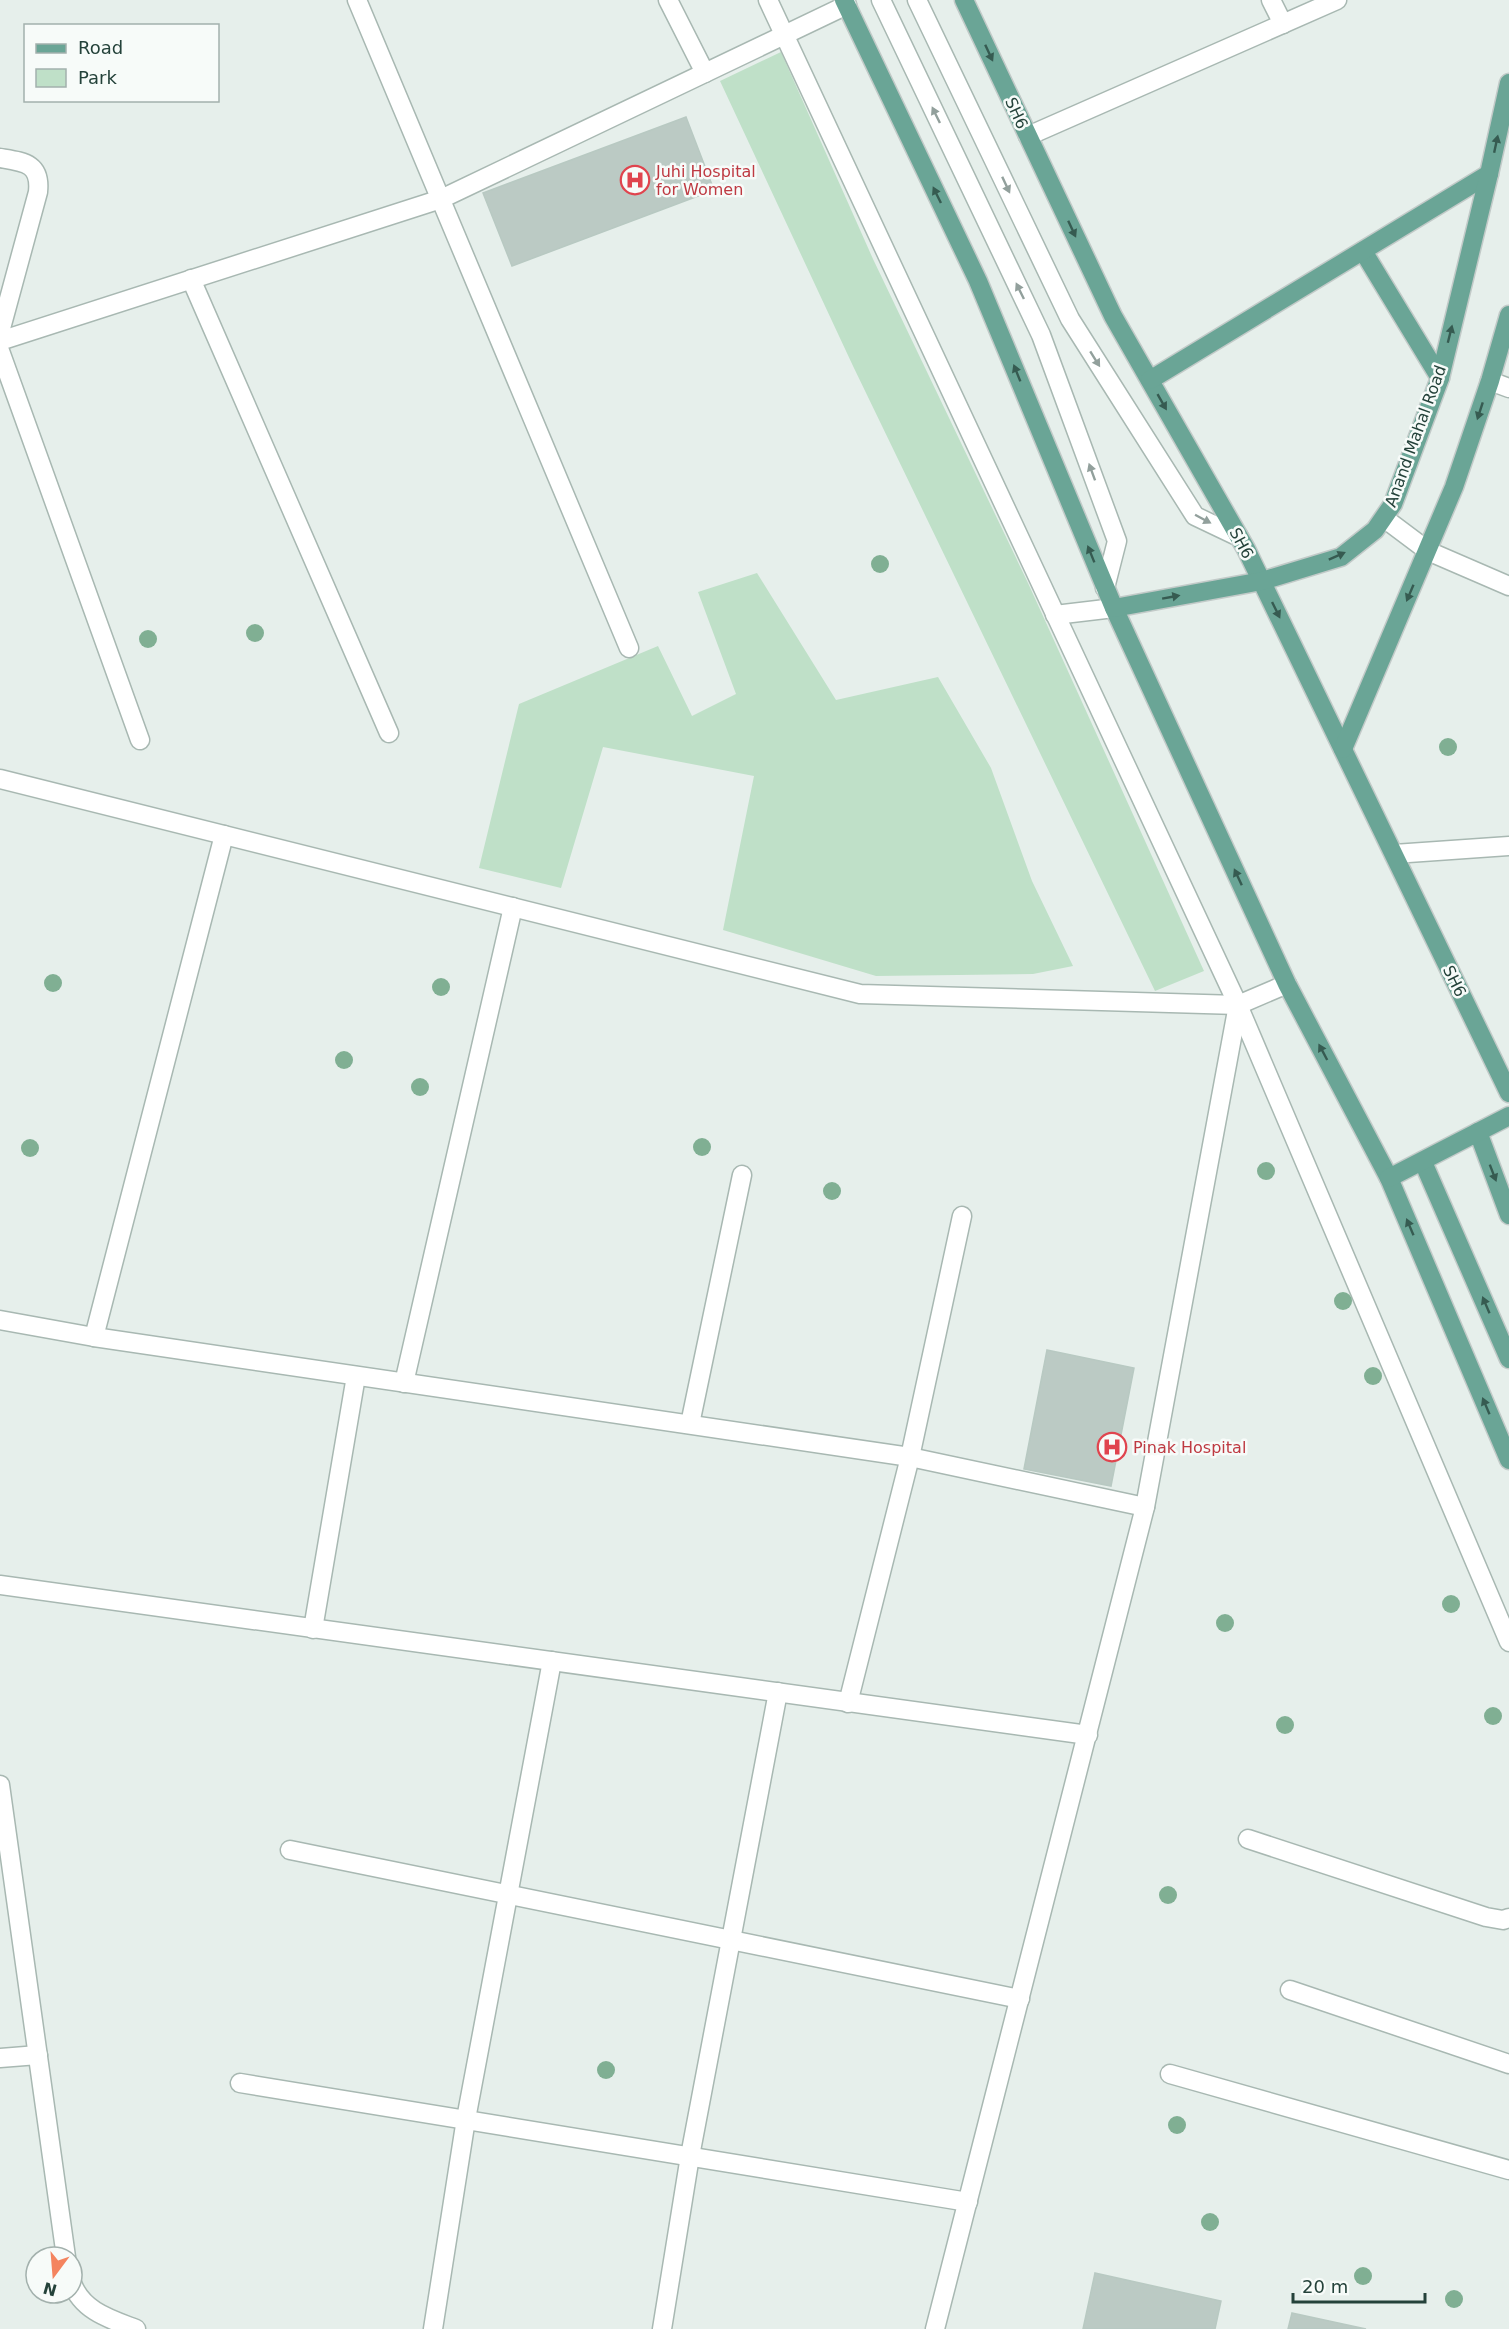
<svg xmlns="http://www.w3.org/2000/svg" width="1509" height="2329" font-family="'DejaVu Sans',sans-serif">
<rect width="100%" height="100%" fill="#e6efeb"/>
<!-- green -->
<g fill="#bfe0c8">
<path d="M781,52L873,259L1028,583L1204,971L1155,991L853,366L720,81Z"/>
<path d="M757,573L836,700L938,677L991,768L1032,881L1073,966L1033,974L876,976L723,930L754,776L603,747L561,888L479,868L519,704L658,646L692,716L736,694L698,592Z"/>
</g>
<!-- building -->
<g fill="#bbcac4" stroke="#b8c9c2" stroke-width="1.5">
<path d="M686,117L714,190L512,266L483,193Z"/>
<path d="M1047,1350L1134,1368L1111,1486L1024,1469Z"/>
<path d="M1095,2273L1221,2301L1215,2329H1083Z"/>
<path d="M1292,2313L1366,2329H1288Z"/>
</g>
<g fill="none" stroke-linecap="round" stroke-linejoin="round">
<!-- minor casing -->
<g stroke="#a8b8b2" stroke-width="21">
<g id="minor">
<path d="M357,0L629,648"/>
<path d="M668,0L705,73"/>
<path d="M768,0L1238,1005L1509,1642"/>
<path d="M881,0L1041,335L1117,541L1105,588"/>
<path d="M917,0L1070,319L1195,516L1239,537"/>
<path d="M1271,0L1283,24"/>
<path d="M1028,136L1337,0"/>
<path d="M0,158C24,162 41,163 38,192L0,332"/>
<path d="M191,279L389,733"/>
<path d="M0,341L441,199L847,5"/>
<path d="M0,351L140,740"/>
<path d="M1490,381L1509,388"/>
<path d="M1384,518L1428,551L1509,586"/>
<path d="M1055,615L1114,608"/>
<path d="M0,779L860,994L1238,1005"/>
<path d="M1394,854L1509,846"/>
<path d="M0,1320L94,1337L910,1457L1145,1507"/>
<path d="M94,1337L224,835"/>
<path d="M404,1383L513,907"/>
<path d="M690,1424L742,1175"/>
<path d="M0,1585L1088,1735"/>
<path d="M313,1629L356,1376"/>
<path d="M848,1703L910,1457L962,1216"/>
<path d="M0,1785L66,2257"/>
<path d="M1248,1839L1486,1917L1503,1920L1509,1918"/>
<path d="M290,1850L1020,1999"/>
<path d="M1290,1990L1509,2064"/>
<path d="M0,2058L38,2055"/>
<path d="M1170,2074L1509,2170"/>
<path d="M240,2083L968,2202"/>
<path d="M72,2283C82,2311 110,2319 136,2329"/>
<path d="M433,2329L466,2119L552,1661"/>
<path d="M662,2329L690,2156L778,1692"/>
<path d="M935,2329L1145,1507L1238,1005L1287,984"/>
</g>
</g>
<!-- major casing -->
<g stroke="#c2cac8" stroke-width="21">
<g id="major">
<path d="M844,0L978,281L1114,608L1287,984L1389,1178L1509,1460"/>
<path d="M964,0L1113,316L1246,549L1509,1093"/>
<path d="M1363,251L1440,378"/>
<path d="M1150,380L1489,174"/>
<path d="M1114,608L1262,581L1341,557L1375,530L1393,504L1440,378L1489,174L1509,83"/>
<path d="M1343,749L1454,487L1490,381L1509,315"/>
<path d="M1478,1132L1509,1215"/>
<path d="M1423,1162L1509,1359"/>
<path d="M1389,1178L1509,1116"/>
</g>
</g>
<!-- minor -->
<use href="#minor" stroke="#fff" stroke-width="18"/>
<!-- major -->
<use href="#major" stroke="#6aa596" stroke-width="18"/>
</g>
<!-- trees -->
<g fill="#80af93">
<circle cx="880" cy="564" r="9"/>
<circle cx="255" cy="633" r="9"/>
<circle cx="148" cy="639" r="9"/>
<circle cx="1448" cy="747" r="9"/>
<circle cx="53" cy="983" r="9"/>
<circle cx="441" cy="987" r="9"/>
<circle cx="344" cy="1060" r="9"/>
<circle cx="420" cy="1087" r="9"/>
<circle cx="702" cy="1147" r="9"/>
<circle cx="30" cy="1148" r="9"/>
<circle cx="1266" cy="1171" r="9"/>
<circle cx="832" cy="1191" r="9"/>
<circle cx="1343" cy="1301" r="9"/>
<circle cx="1373" cy="1376" r="9"/>
<circle cx="1451" cy="1604" r="9"/>
<circle cx="1225" cy="1623" r="9"/>
<circle cx="1493" cy="1716" r="9"/>
<circle cx="1285" cy="1725" r="9"/>
<circle cx="1168" cy="1895" r="9"/>
<circle cx="606" cy="2070" r="9"/>
<circle cx="1177" cy="2125" r="9"/>
<circle cx="1210" cy="2222" r="9"/>
<circle cx="1363" cy="2276" r="9"/>
<circle cx="1454" cy="2299" r="9"/>
</g>
<!-- one-way arrows -->
<defs><path id="oneway-solid" d="M-6-.8H1V-3.2L6.5 0L1 3.2V.8H-6Z" transform="scale(1.5)"/></defs>
<g fill="#365b51">
<use href="#oneway-solid" transform="translate(989 53) rotate(65)"/>
<use href="#oneway-solid" transform="translate(1496 144) rotate(-78)"/>
<use href="#oneway-solid" transform="translate(937 195) rotate(-116)"/>
<use href="#oneway-solid" transform="translate(1072 229) rotate(65)"/>
<use href="#oneway-solid" transform="translate(1450 334) rotate(-76)"/>
<use href="#oneway-solid" transform="translate(1017 373) rotate(-112)"/>
<use href="#oneway-solid" transform="translate(1162 402) rotate(60)"/>
<use href="#oneway-solid" transform="translate(1480 411) rotate(108)"/>
<use href="#oneway-solid" transform="translate(1091 554) rotate(-112)"/>
<use href="#oneway-solid" transform="translate(1337 556) rotate(-24)"/>
<use href="#oneway-solid" transform="translate(1410 593) rotate(113)"/>
<use href="#oneway-solid" transform="translate(1171 597) rotate(-10)"/>
<use href="#oneway-solid" transform="translate(1276 610) rotate(64)"/>
<use href="#oneway-solid" transform="translate(1238 877) rotate(-115)"/>
<use href="#oneway-solid" transform="translate(1323 1052) rotate(-118)"/>
<use href="#oneway-solid" transform="translate(1493 1173) rotate(69)"/>
<use href="#oneway-solid" transform="translate(1410 1227) rotate(-113)"/>
<use href="#oneway-solid" transform="translate(1486 1305) rotate(-113)"/>
<use href="#oneway-solid" transform="translate(1486 1406) rotate(-113)"/>
</g>
<g fill="#92a09c">
<use href="#oneway-solid" transform="translate(936 115) rotate(-116)"/>
<use href="#oneway-solid" transform="translate(1006 185) rotate(65)"/>
<use href="#oneway-solid" transform="translate(1020 291) rotate(-116)"/>
<use href="#oneway-solid" transform="translate(1095 359) rotate(58)"/>
<use href="#oneway-solid" transform="translate(1092 472) rotate(-110)"/>
<use href="#oneway-solid" transform="translate(1203 519) rotate(28)"/>
</g>
<!-- icons -->
<defs>
<g id="hospital-ring" transform="scale(1.5)"><circle r="9.5" fill="#f7fbf9" stroke="#e0444e" stroke-width="1.5"/><path d="M-5-5h3v3.5h4V-5h3V5h-3V1.5h-4V5h-3Z" fill="#e0444e"/></g>
</defs>
<g fill-rule="evenodd">
<use href="#hospital-ring" x="635" y="180"/>
<use href="#hospital-ring" x="1112" y="1447"/>
</g>
<g text-anchor="middle" stroke-width="5" stroke-linejoin="round" paint-order="stroke">
<!-- street labels -->
<g font-size="16" fill="#24423a" stroke="#f7fbf9">
<text transform="translate(1017 113) rotate(65)" y="6">SH6</text>
<text transform="translate(1415 436) rotate(-70)" y="6">Anand Mahal Road</text>
<text transform="translate(1242 543) rotate(62)" y="6">SH6</text>
<text transform="translate(1455 981) rotate(64)" y="6">SH6</text>
</g>
<!-- health labels -->
<g font-size="16" fill="#be3a42" stroke="#f7fbf9" text-anchor="start">
<text x="656" y="177">Juhi Hospital<tspan x="656" dy="18">for Women</tspan></text>
<text x="1133" y="1453">Pinak Hospital</text>
</g>
</g>
<!-- legend -->
<rect x="24" y="24" width="195" height="78" fill="#f7fbf9" stroke="#a3b1ad" stroke-width="1.5"/>
<rect x="36" y="44" width="30" height="9" fill="#6aa596" stroke="#a3b1ad" stroke-width="1.5"/>
<text x="78" y="54" font-size="18" fill="#24423a">Road</text>
<rect x="36" y="69" width="30" height="18" fill="#bfe0c8" stroke="#a3b1ad" stroke-width="1.5"/>
<text x="78" y="84" font-size="18" fill="#24423a">Park</text>
<!-- north arrow -->
<g transform="translate(54 2275) rotate(196)"><circle r="28" fill="#f7fbf9" stroke="#a3b1ad" stroke-width="1.5"/>
<path d="M0-4.5L10 22L0 15L-10 22Z" fill="#f4845f"/>
<text y="-9" font-size="16" font-weight="bold" text-anchor="middle" fill="#24423a">N</text>
</g>
<!-- scale -->
<path d="M1293 2293v9h132v-9" fill="none" stroke="#24423a" stroke-width="3"/>
<text x="1302" y="2293" font-size="18" fill="#24423a" stroke="#f7fbf9" stroke-width="4.5" paint-order="stroke">20 m</text>
</svg>
